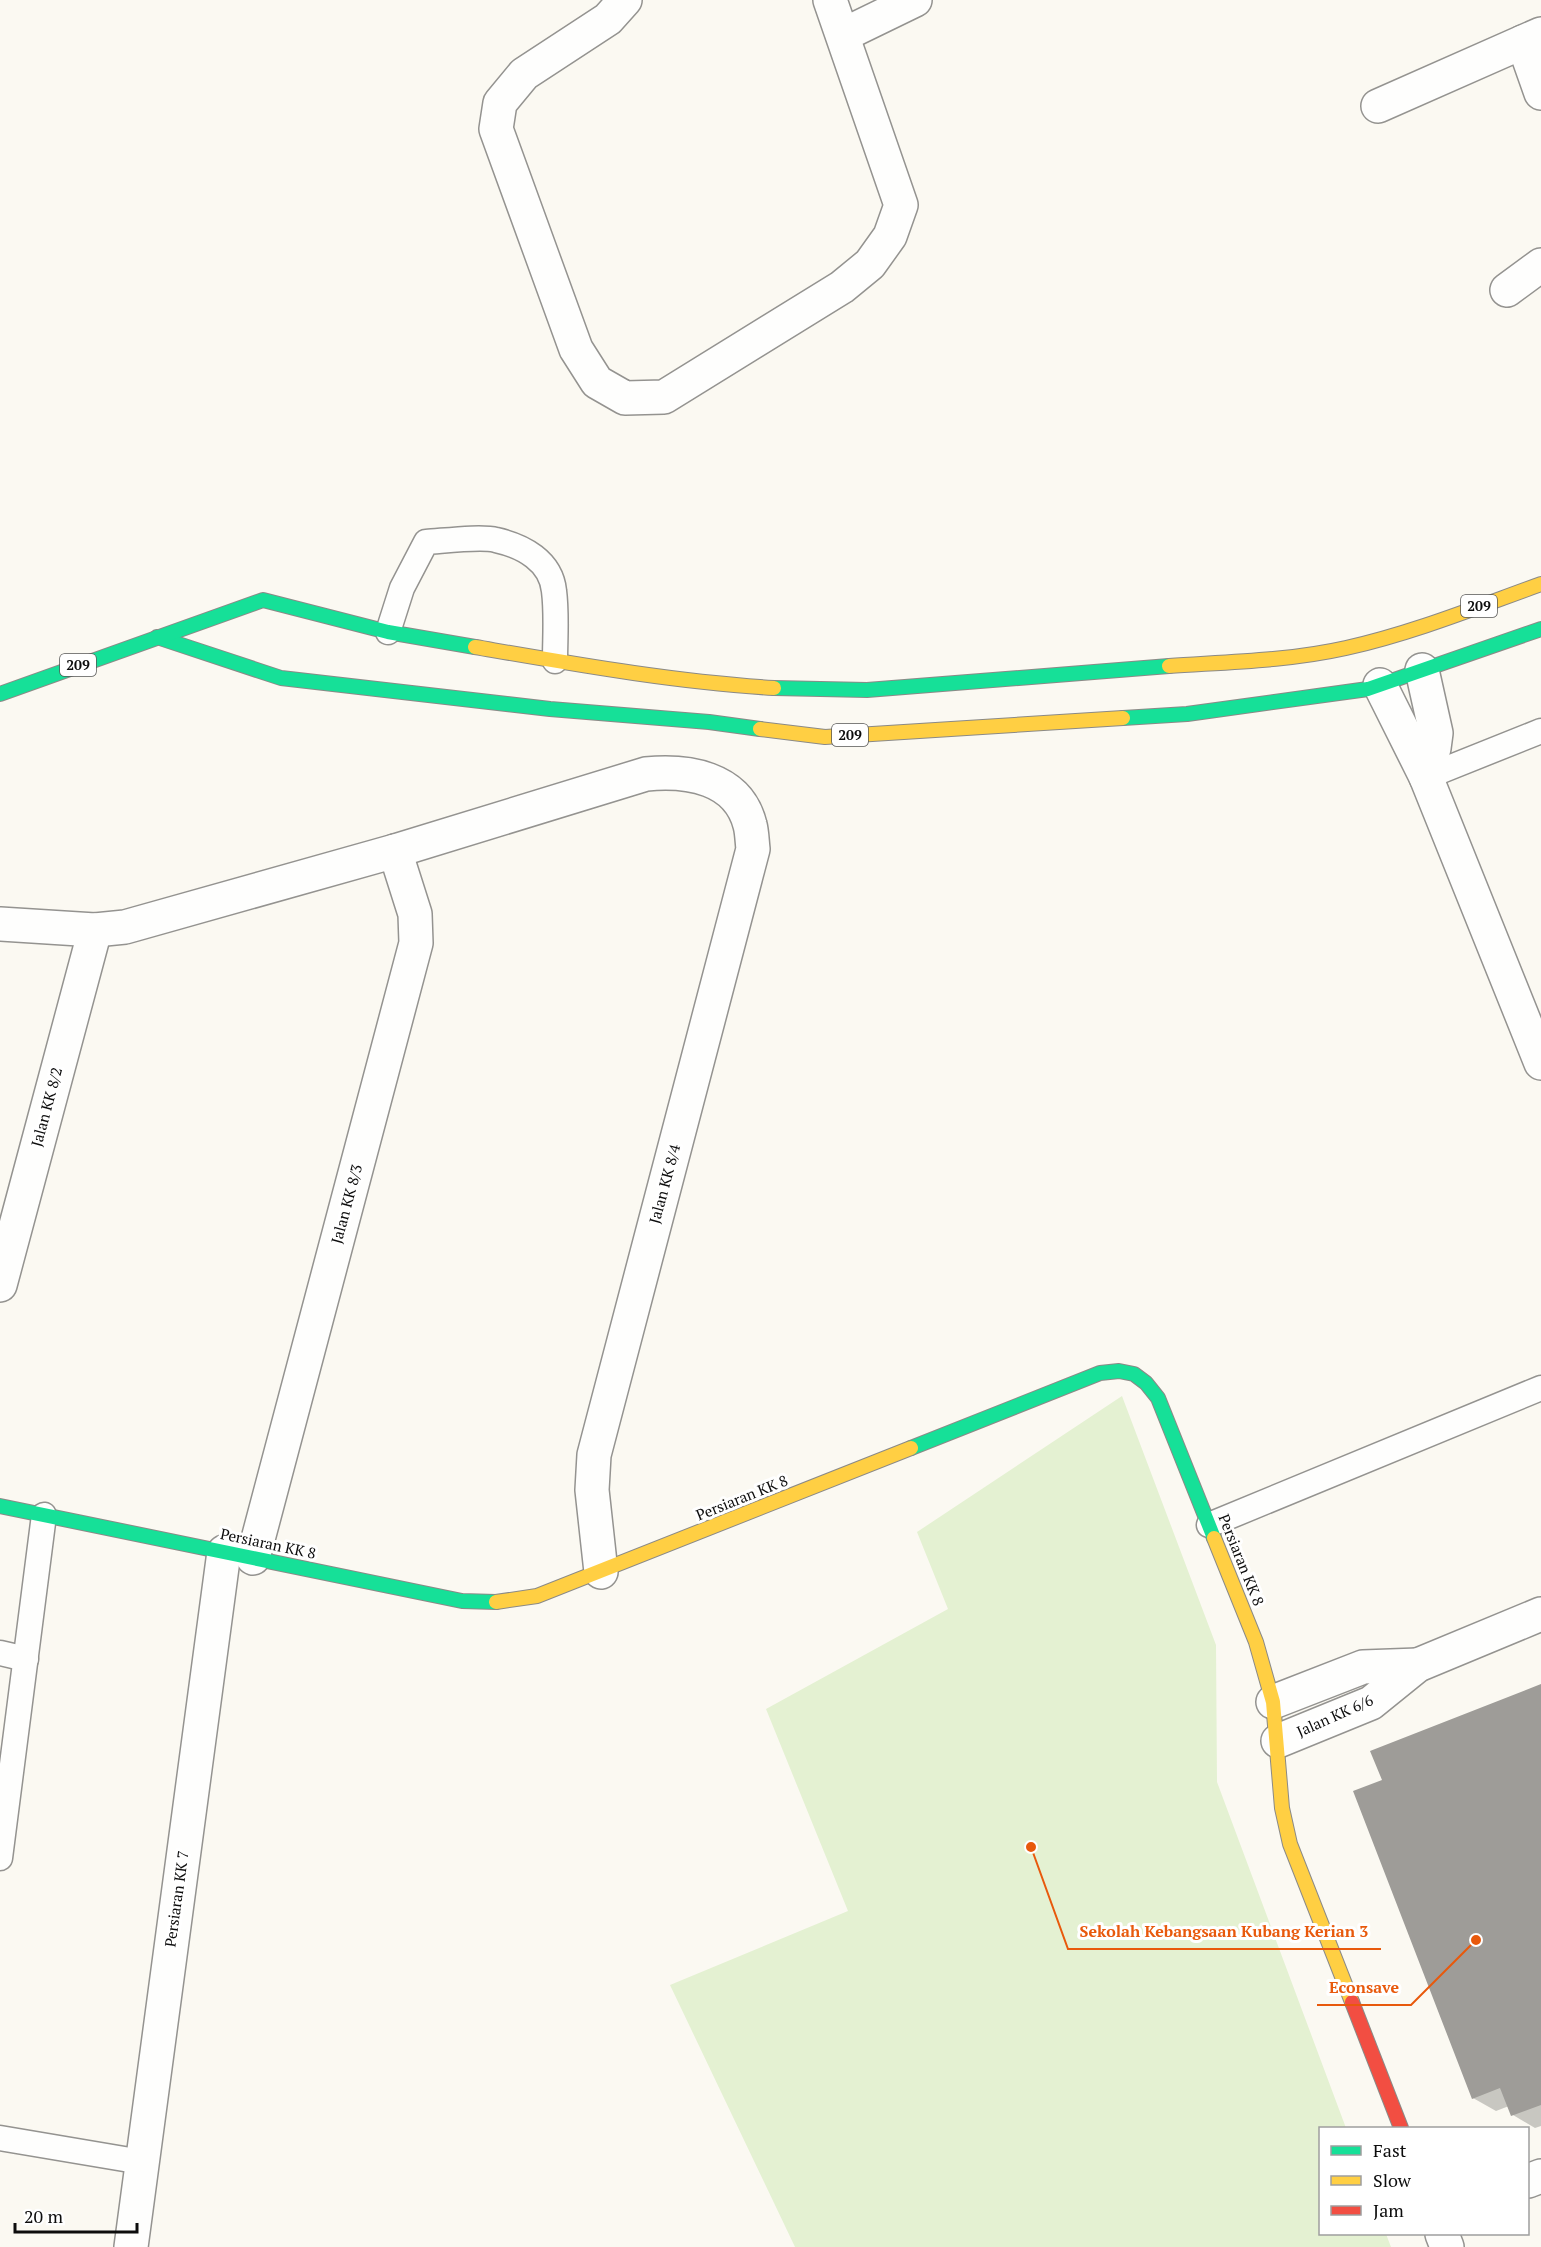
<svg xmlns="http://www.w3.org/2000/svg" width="1541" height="2247" font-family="'PT Serif',serif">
<rect width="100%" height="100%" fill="#fbf9f2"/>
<!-- green -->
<path fill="#e4f1d2" d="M1122,1396L1216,1645L1217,1782L1346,2128H1320V2234H1386L1391,2247H795L670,1985L848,1911L766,1709L948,1609L917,1532Z"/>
<!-- shadow -->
<path fill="#0003" d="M1541,1685V2126L1535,2128L1513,2115L1509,2106L1496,2111L1473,2098L1384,1781Z"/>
<!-- building -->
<path fill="#9e9c98" d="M1541,1684V2105L1511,2116L1500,2088L1472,2099L1353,1791L1382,1780L1370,1751Z"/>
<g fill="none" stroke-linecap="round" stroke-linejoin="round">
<!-- lane casing -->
<g stroke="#949390" stroke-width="27">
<g id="lane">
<path d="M388,632L402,588L426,542C443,541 481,536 496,540C523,546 551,561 554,591C557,614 555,638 555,661"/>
<path d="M1426,777L1541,731"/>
<path d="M1209,1525L1541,1388"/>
<path d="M0,1653L26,1659"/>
<path d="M0,1858L44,1515"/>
<path d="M0,2138L142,2162"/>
</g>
</g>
<!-- street casing -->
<g stroke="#949390" stroke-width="36">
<g id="street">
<path d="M625,0L608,19L524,74L500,103L496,129L576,349L597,382L625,398L664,397L842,287L870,264L890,236L901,205L830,0"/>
<path d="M843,35L915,0"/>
<path d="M1523,42L1541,93"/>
<path d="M1378,106L1541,34"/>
<path d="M1507,290L1541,265"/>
<path d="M1422,670L1436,733L1434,748L1426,777"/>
<path d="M1380,685L1426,777L1541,1063"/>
<path d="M0,924L95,930L125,927L395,851L646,774C687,770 738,777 750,825C752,832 752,841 753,849L594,1455L592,1490L601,1572"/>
<path d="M0,1285L95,930"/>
<path d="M253,1558L416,943L415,914L395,851"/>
<path d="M1273,1702L1363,1667L1418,1665"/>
<path d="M1278,1741L1371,1703L1418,1665L1541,1614"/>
<path d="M1528,2181L1541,2176"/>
<path d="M1442,2234L1447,2247"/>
<path d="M131,2247L224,1552"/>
</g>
</g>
<!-- fast casing -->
<g stroke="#8b8a87" stroke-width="16">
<g id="fast">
<path d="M157,637L281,678L550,709L709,722L760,729"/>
<path d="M774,688L867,690L1169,666"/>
<path d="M0,694L263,600L388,632L475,647"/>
<path d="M1123,718L1187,714L1368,689L1541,629"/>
<path d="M911,1448L1100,1373L1119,1371L1134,1374L1146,1383L1158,1398L1214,1538"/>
<path d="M0,1506L462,1601L496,1602"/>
</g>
</g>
<!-- slow casing -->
<g stroke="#8b8a87" stroke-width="16">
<g id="slow">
<path d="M475,647C574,664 674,682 774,688"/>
<path d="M1169,666C1228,662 1288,661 1346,648C1413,633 1477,607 1541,584"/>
<path d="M760,729L825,737L1123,718"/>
<path d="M1214,1538L1256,1642L1273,1702L1282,1808L1290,1844L1352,2002"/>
<path d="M496,1602L537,1596L911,1448"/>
</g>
</g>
<!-- jam casing -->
<g stroke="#8b8a87" stroke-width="16">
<path id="jam" d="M1352,2002L1401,2128"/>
</g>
<!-- lane -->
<use href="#lane" stroke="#fefefd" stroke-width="24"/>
<!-- street -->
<use href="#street" stroke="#fefefd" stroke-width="33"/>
<!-- fast -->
<use href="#fast" stroke="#16e098" stroke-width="14"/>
<!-- slow -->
<use href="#slow" stroke="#ffcf43" stroke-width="14"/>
<!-- jam -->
<use href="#jam" stroke="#f24e42" stroke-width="14"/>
</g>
<g text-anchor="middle" stroke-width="6" stroke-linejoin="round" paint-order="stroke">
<!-- shield labels -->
<g fill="#fff" stroke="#565656" stroke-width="1.5">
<rect x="1461" y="595" width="36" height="22" rx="4.5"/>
<rect x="60" y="654" width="36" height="22" rx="4.5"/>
<rect x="832" y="724" width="36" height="22" rx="4.5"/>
</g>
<g font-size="14" font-weight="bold" fill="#0d0d0d">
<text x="1479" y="611">209</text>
<text x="78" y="670">209</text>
<text x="850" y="740">209</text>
</g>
<!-- street labels -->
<g font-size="15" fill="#0d0d0d" stroke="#fff">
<text transform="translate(47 1107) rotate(-75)" y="5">Jalan KK 8/2</text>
<text transform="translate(665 1184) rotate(-75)" y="5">Jalan KK 8/4</text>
<text transform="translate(347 1204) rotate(-75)" y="5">Jalan KK 8/3</text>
<text transform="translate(742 1498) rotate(-22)" y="5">Persiaran KK 8</text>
<text transform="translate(268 1544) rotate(12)" y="5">Persiaran KK 8</text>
<text transform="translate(1241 1560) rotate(68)" y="5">Persiaran KK 8</text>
<text transform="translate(1335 1716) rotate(-24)" y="5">Jalan KK 6/6</text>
<text transform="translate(177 1899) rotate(-82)" y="5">Persiaran KK 7</text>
</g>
</g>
<!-- callouts -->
<path fill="none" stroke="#e8590c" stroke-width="2" d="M1031 1847L1068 1949H1381M1476 1940L1411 2005H1317"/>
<g fill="#e8590c" stroke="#fff" stroke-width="2">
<circle cx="1031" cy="1847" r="6"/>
<circle cx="1476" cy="1940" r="6"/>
</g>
<g font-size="16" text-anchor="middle" font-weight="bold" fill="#e8590c" stroke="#fff" stroke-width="6" stroke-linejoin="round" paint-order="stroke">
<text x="1224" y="1937">Sekolah Kebangsaan Kubang Kerian 3</text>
<text x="1364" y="1993">Econsave</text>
</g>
<!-- legend -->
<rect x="1319" y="2127" width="210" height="108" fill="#ffffff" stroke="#9e9e9e" stroke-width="1.5"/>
<rect x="1331" y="2146" width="30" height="9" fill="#16e098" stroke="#9e9e9e" stroke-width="1.5"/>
<text x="1373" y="2157" font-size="18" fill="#0d0d0d">Fast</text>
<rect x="1331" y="2176" width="30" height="9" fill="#ffcf43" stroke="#9e9e9e" stroke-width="1.5"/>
<text x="1373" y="2187" font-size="18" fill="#0d0d0d">Slow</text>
<rect x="1331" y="2206" width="30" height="9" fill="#f24e42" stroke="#9e9e9e" stroke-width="1.5"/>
<text x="1373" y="2217" font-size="18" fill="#0d0d0d">Jam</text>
<!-- scale -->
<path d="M15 2223v9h122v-9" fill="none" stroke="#0d0d0d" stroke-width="3"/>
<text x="24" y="2223" font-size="18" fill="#0d0d0d" stroke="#ffffff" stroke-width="4.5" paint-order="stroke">20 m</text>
</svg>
